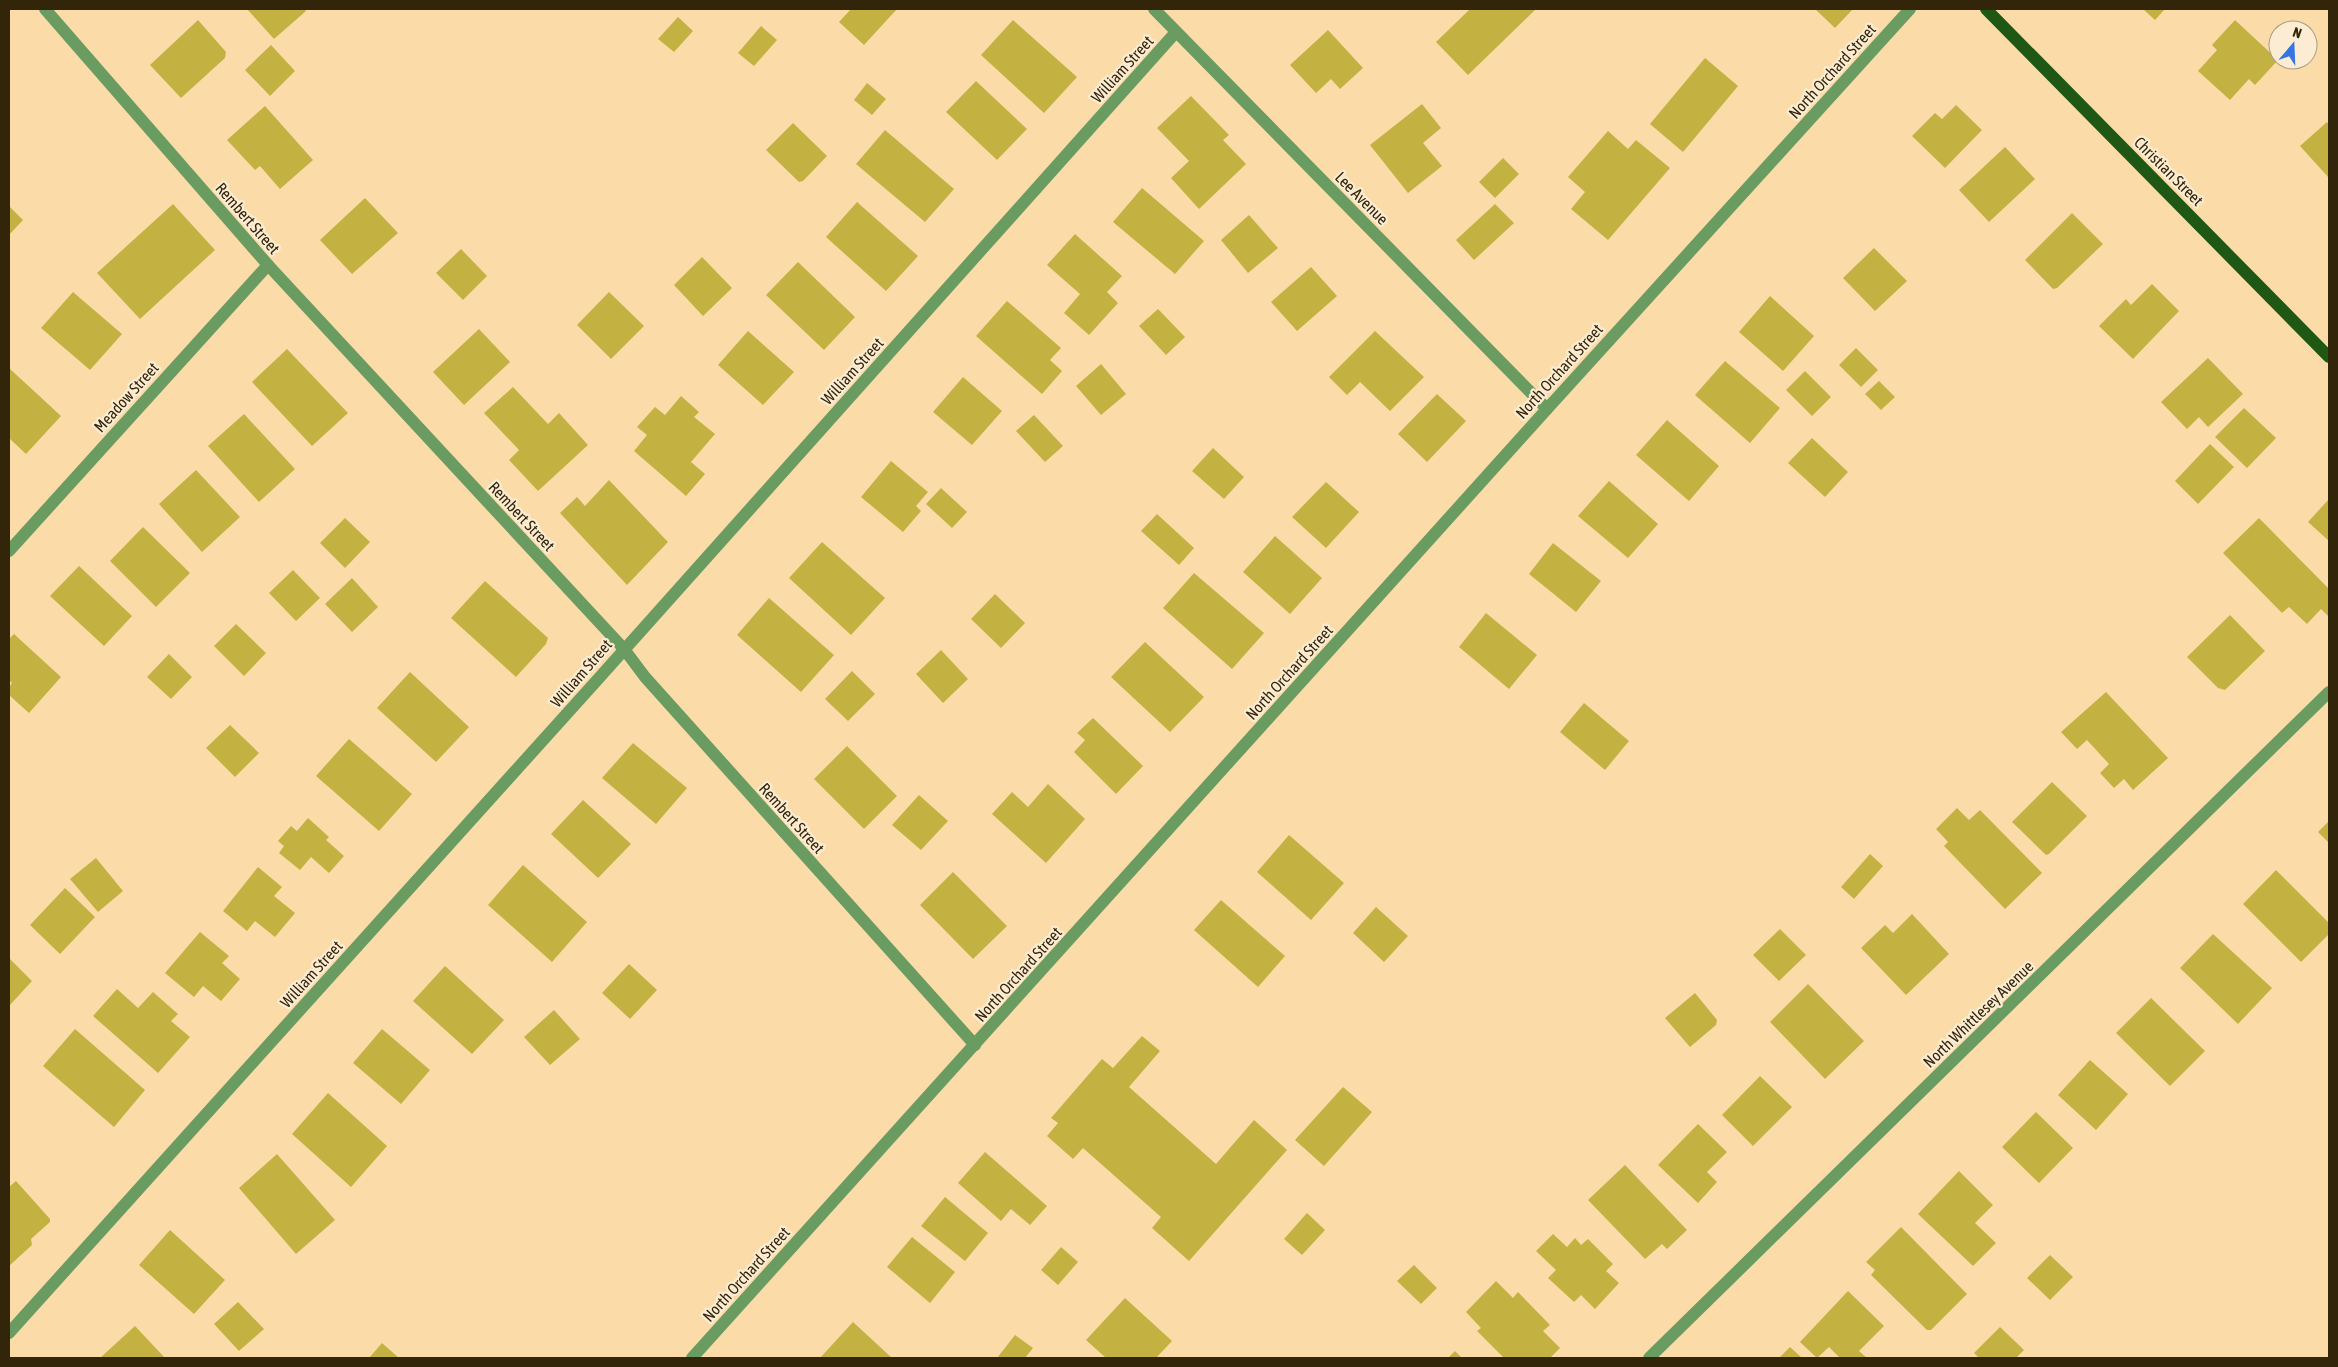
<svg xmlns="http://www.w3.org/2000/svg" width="2338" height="1367" font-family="'Asap Condensed',sans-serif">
<rect width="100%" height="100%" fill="#fbdca9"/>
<!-- building -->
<g fill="#c3b242">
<path d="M247,9H304L306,11L274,39Z"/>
<path d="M851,9H897L864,45L839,22Z"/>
<path d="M1470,9H1536L1468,75L1436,42Z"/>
<path d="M1815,9H1853L1835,28Z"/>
<path d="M2143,9H2165L2155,20Z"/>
<path d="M678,17L693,31L674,52L658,39Z"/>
<path d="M198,20L226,52L225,58L181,98L150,65Z"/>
<path d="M1013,20L1077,77L1044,113L981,55Z"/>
<path d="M2235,20L2278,60L2255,85L2249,79L2230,100L2198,71L2217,50L2212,45Z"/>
<path d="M761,26L777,40L754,66L738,53Z"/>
<path d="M1328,30L1363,68L1340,89L1331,79L1316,93L1290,65Z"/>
<path d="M271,45L295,71L270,96L245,70Z"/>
<path d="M1705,58L1738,86L1683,152L1650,124Z"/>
<path d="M976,81L1027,129L997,160L946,112Z"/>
<path d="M867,83L886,99L872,115L854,100Z"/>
<path d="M1191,96L1229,135L1223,140L1246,164L1199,209L1171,178L1189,161L1157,128Z"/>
<path d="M1422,104L1441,128L1423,143L1442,166L1408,193L1370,145Z"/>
<path d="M1956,105L1982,130L1945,168L1912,136L1935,113L1942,119Z"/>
<path d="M265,106L313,160L280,189L260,166L255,170L227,140Z"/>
<path d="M2327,122L2329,125V178L2300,146Z"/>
<path d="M793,123L827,156L803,181L799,182L766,150Z"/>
<path d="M885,130L954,189L925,222L856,164Z"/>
<path d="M1608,131L1628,149L1636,140L1670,168L1608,240L1571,209L1585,192L1568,177Z"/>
<path d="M2005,147L2035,179L1989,222L1959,190Z"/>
<path d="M1503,158L1519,174L1495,198L1479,182Z"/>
<path d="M1142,188L1204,241L1175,274L1113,222Z"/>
<path d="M365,198L398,233L352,274L320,240Z"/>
<path d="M857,202L918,256L886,291L826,237Z"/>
<path d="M173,204L215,250L140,319L97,273Z"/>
<path d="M1495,204L1514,223L1474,260L1456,240Z"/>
<path d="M9,206L23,220L9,235Z"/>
<path d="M2072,213L2103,244L2057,288L2053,289L2025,260Z"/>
<path d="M1249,215L1278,248L1248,273L1221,240Z"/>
<path d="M1075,234L1122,276L1107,292L1118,303L1089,335L1064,313L1080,294L1047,265Z"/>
<path d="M1874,248L1907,281L1875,311L1843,278Z"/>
<path d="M461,249L487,276L463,300L436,273Z"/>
<path d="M702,257L732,288L703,316L674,285Z"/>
<path d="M798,262L855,317L824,350L766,295Z"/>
<path d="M1311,267L1337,296L1297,331L1271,302Z"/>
<path d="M2152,284L2179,311L2133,359L2099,326L2126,299L2131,305Z"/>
<path d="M73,292L122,334L90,370L41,328Z"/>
<path d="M609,292L644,326L611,359L577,325Z"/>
<path d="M1770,296L1814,336L1783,371L1739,332Z"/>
<path d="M1007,301L1061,348L1050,360L1062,371L1042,394L976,336Z"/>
<path d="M1158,309L1185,337L1166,355L1139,326Z"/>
<path d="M479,329L510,362L464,405L433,372Z"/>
<path d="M748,331L794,372L763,405L718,365Z"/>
<path d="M1375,331L1424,377L1390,411L1360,382L1347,395L1329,377Z"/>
<path d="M1856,348L1878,370L1861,387L1839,365Z"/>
<path d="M287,349L348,413L312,446L252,382Z"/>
<path d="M2208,358L2243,394L2208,427L2199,417L2187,429L2161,402Z"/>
<path d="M1725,361L1780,408L1750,443L1695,395Z"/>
<path d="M1101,364L1126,394L1101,415L1076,386Z"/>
<path d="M9,368L61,416L26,454L9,438Z"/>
<path d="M1805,371L1831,397L1812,416L1786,390Z"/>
<path d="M963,377L1002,411L972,445L933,412Z"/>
<path d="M1879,381L1895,397L1881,410L1865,394Z"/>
<path d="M513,387L548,424L559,413L588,445L538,491L509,460L519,450L484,413Z"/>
<path d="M1437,394L1466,421L1427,462L1398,434Z"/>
<path d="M681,396L699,412L694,417L715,434L691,462L705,474L686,496L634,451L647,435L637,427L655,407L665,415Z"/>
<path d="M2244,408L2276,438L2247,468L2215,437Z"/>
<path d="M244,414L295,469L259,502L208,446Z"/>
<path d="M1034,415L1063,446L1045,462L1016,431Z"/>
<path d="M1667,420L1719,466L1689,501L1636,455Z"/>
<path d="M1812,438L1848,472L1825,497L1788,463Z"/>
<path d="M2210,444L2234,467L2198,504L2175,481Z"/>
<path d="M1213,448L1244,477L1224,499L1192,471Z"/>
<path d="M891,461L928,492L916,506L921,511L903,532L861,497Z"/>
<path d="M196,470L240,517L202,552L159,504Z"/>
<path d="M609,480L668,542L627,585L560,513L577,497L585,506Z"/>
<path d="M1609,481L1658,524L1628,558L1578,516Z"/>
<path d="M1326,482L1359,512L1326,548L1292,517Z"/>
<path d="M941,488L967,512L952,528L926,504Z"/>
<path d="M2329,499V541L2308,522Z"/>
<path d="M1157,514L1194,548L1179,565L1141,531Z"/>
<path d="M345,518L370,542L345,568L320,543Z"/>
<path d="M2259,518L2329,589V617L2321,609L2307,624L2289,607L2282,613L2223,553Z"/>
<path d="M143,527L190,573L156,607L110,561Z"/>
<path d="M1275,536L1322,578L1290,614L1243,572Z"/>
<path d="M822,542L885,598L851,635L789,578Z"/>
<path d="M1553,543L1601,581L1576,612L1529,574Z"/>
<path d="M79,566L132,616L104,646L50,596Z"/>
<path d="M293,570L320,598L296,621L269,593Z"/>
<path d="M1194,573L1264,633L1232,669L1163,608Z"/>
<path d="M352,578L378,607L352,632L325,604Z"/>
<path d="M485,581L548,638L546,644L516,677L451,618Z"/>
<path d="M995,594L1025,623L1001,648L971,619Z"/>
<path d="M769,598L834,655L801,692L737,635Z"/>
<path d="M1486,613L1537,655L1509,689L1459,647Z"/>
<path d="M2230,615L2265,651L2225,690L2218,688L2187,657Z"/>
<path d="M236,624L266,653L244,676L214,646Z"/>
<path d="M14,634L61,677L29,713L9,695V687L12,683L9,680V639Z"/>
<path d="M1145,642L1204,697L1170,732L1111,677Z"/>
<path d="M941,650L968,679L943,703L916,674Z"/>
<path d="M169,654L192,677L171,699L147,677Z"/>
<path d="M852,671L875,694L848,721L825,699Z"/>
<path d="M410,672L469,727L436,762L377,708Z"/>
<path d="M2106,692L2168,758L2133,790L2124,779L2114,788L2100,773L2109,764L2087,740L2077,749L2061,732Z"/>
<path d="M1584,703L1629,741L1605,770L1560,732Z"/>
<path d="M1093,718L1143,766L1116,794L1074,752L1085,740L1077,733Z"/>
<path d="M230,725L259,753L235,777L206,748Z"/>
<path d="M349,739L412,794L379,831L316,776Z"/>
<path d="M633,743L687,788L656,824L602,778Z"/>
<path d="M847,746L897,796L864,829L814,779Z"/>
<path d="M2052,782L2087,816L2049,854L2046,855L2012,822Z"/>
<path d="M1048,784L1085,819L1046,863L992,814L1012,792L1028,807Z"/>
<path d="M919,795L948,821L921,850L892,825Z"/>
<path d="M583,800L631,844L598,878L551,834Z"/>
<path d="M1957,808L1969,820L1980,810L2042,873L2005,909L1944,846L1948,842L1936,829Z"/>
<path d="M308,818L329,837L326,840L344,856L329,873L311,857L300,870L279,853L284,846L278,841L291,826L297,831Z"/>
<path d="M2329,821V843L2318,832Z"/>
<path d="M1289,835L1344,883L1311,920L1257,872Z"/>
<path d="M1870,854L1883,866L1854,899L1841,887Z"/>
<path d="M96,858L123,891L98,912L70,879Z"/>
<path d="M523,865L587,922L552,962L488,905Z"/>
<path d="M258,867L282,887L274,896L295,913L275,937L255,921L247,931L223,911Z"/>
<path d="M2276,870L2329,923V934L2301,962L2243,904Z"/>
<path d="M953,872L1007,926L973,959L920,905Z"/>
<path d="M65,888L95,917L60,954L30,925Z"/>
<path d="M1221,900L1285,956L1258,987L1194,930Z"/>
<path d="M1376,907L1408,936L1384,962L1353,933Z"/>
<path d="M1912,914L1949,954L1906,995L1861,948L1885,925L1893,933Z"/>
<path d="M1780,929L1806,955L1779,981L1753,955Z"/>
<path d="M200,932L229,956L222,963L240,979L221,1001L203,986L194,997L165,973Z"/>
<path d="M2213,934L2272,988L2238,1024L2180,968Z"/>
<path d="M9,958L32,981L10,1005L9,1004Z"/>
<path d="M629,964L657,990L630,1019L602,993Z"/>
<path d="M445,966L504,1020L472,1054L413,1001Z"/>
<path d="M1808,984L1864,1041L1825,1079L1770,1022Z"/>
<path d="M117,989L138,1008L153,992L178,1014L171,1021L190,1037L158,1073L93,1016Z"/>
<path d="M1695,993L1717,1020L1716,1025L1690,1047L1665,1018Z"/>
<path d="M2151,998L2205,1051L2170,1086L2116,1033Z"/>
<path d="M554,1010L580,1039L550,1065L524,1037Z"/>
<path d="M75,1029L145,1090L114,1127L43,1066Z"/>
<path d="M382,1029L430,1070L401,1104L353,1063Z"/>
<path d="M1142,1036L1160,1051L1129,1087L1216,1164L1254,1120L1287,1150L1189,1261L1152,1228L1161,1217L1083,1148L1073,1159L1047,1136L1058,1123L1051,1118L1102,1059L1113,1068Z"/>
<path d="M2090,1060L2128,1094L2096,1130L2058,1095Z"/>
<path d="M1760,1076L1792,1107L1753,1146L1722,1115Z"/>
<path d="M1343,1087L1372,1112L1324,1166L1295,1140Z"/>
<path d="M328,1093L387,1146L351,1187L292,1134Z"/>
<path d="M2036,1112L2073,1148L2039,1183L2002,1147Z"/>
<path d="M1698,1124L1727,1152L1707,1172L1717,1182L1698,1203L1658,1165Z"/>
<path d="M985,1152L1047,1206L1030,1225L1011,1209L1001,1221L958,1183Z"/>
<path d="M277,1154L335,1220L296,1254L239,1188Z"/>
<path d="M1625,1165L1687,1230L1667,1249L1662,1244L1645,1259L1588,1200Z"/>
<path d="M1959,1171L1993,1205L1975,1223L1996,1243L1973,1266L1918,1214Z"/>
<path d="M16,1181L50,1219V1222L31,1239L32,1245L9,1266V1187Z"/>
<path d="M945,1197L988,1233L965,1261L921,1226Z"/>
<path d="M1307,1213L1325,1230L1302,1255L1284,1239Z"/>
<path d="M1901,1227L1967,1294L1931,1330H1927L1871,1275L1875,1270L1866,1262Z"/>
<path d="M170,1230L225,1280L194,1314L139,1265Z"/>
<path d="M1553,1234L1567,1247L1575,1238L1581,1245L1588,1239L1613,1264L1606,1271L1619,1283L1595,1309L1581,1295L1574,1302L1548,1278L1556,1270L1536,1251Z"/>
<path d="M912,1237L955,1272L930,1303L887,1267Z"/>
<path d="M1061,1247L1078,1262L1058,1285L1041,1270Z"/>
<path d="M2050,1255L2073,1277L2050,1300L2027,1278Z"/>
<path d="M1414,1265L1437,1288L1421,1304L1397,1281Z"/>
<path d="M1496,1281L1513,1298L1518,1292L1550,1325L1543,1331L1560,1348L1550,1358H1504L1477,1331L1481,1328L1466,1312Z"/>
<path d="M1848,1291L1884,1326L1859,1351L1867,1358H1840L1829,1347L1817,1358L1800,1342Z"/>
<path d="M1125,1298L1172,1341L1156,1358H1106L1086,1340Z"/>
<path d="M238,1302L264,1329L239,1351L214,1324Z"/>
<path d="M853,1322L892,1358H820Z"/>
<path d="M135,1326L165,1358H100Z"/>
<path d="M2000,1327L2024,1350L2016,1358H1979L1974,1353Z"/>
<path d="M1015,1335L1033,1348L1025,1358H997Z"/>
<path d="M382,1343L399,1358H369Z"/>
<path d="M1790,1347L1802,1358H1779Z"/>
<path d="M1455,1351L1462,1358H1448Z"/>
</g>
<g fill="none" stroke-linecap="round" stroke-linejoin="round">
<!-- minor -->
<g stroke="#6a9c61" stroke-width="12">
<path d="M45,9L268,265L624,649L645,677L975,1045"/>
<path d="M1154,9L1547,409"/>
<path d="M9,551L268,265"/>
<path d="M9,1333L599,678L1176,32"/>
<path d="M692,1358L1547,409L1910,9"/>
<path d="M1649,1358L2329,692"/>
</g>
<!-- major -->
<path stroke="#1f5714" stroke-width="12" d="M1986,9L2329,357"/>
</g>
<g text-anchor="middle" stroke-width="4.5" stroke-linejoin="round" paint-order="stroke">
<!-- street labels -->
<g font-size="16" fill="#332509" stroke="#fbecd3">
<text transform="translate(1122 69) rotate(-48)" y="6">William Street</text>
<text transform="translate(1832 71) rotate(-48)" y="6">North Orchard Street</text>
<text transform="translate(2169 171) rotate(45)" y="6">Christian Street</text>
<text transform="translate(1362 198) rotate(45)" y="6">Lee Avenue</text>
<text transform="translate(248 218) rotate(49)" y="6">Rembert Street</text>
<text transform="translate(852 371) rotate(-48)" y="6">William Street</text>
<text transform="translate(1559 371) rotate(-48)" y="6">North Orchard Street</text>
<text transform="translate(126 397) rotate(-48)" y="6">Meadow Street</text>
<text transform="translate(522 516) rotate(47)" y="6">Rembert Street</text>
<text transform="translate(1289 672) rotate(-48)" y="6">North Orchard Street</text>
<text transform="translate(581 673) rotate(-49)" y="6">William Street</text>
<text transform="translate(792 818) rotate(48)" y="6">Rembert Street</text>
<text transform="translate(311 974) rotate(-48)" y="6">William Street</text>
<text transform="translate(1018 974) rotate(-48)" y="6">North Orchard Street</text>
<text transform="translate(1978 1014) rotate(-44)" y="6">North Whittlesey Avenue</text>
<text transform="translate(746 1274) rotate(-48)" y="6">North Orchard Street</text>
</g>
</g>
<!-- border -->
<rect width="2338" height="1367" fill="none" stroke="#332509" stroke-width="20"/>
<!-- north arrow -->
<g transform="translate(2293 45) rotate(19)"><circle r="24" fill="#fbecd3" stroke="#ab9c82"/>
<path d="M0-4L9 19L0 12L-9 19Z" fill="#3575e3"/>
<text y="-8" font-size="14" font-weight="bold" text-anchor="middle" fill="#332509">N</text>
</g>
</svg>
